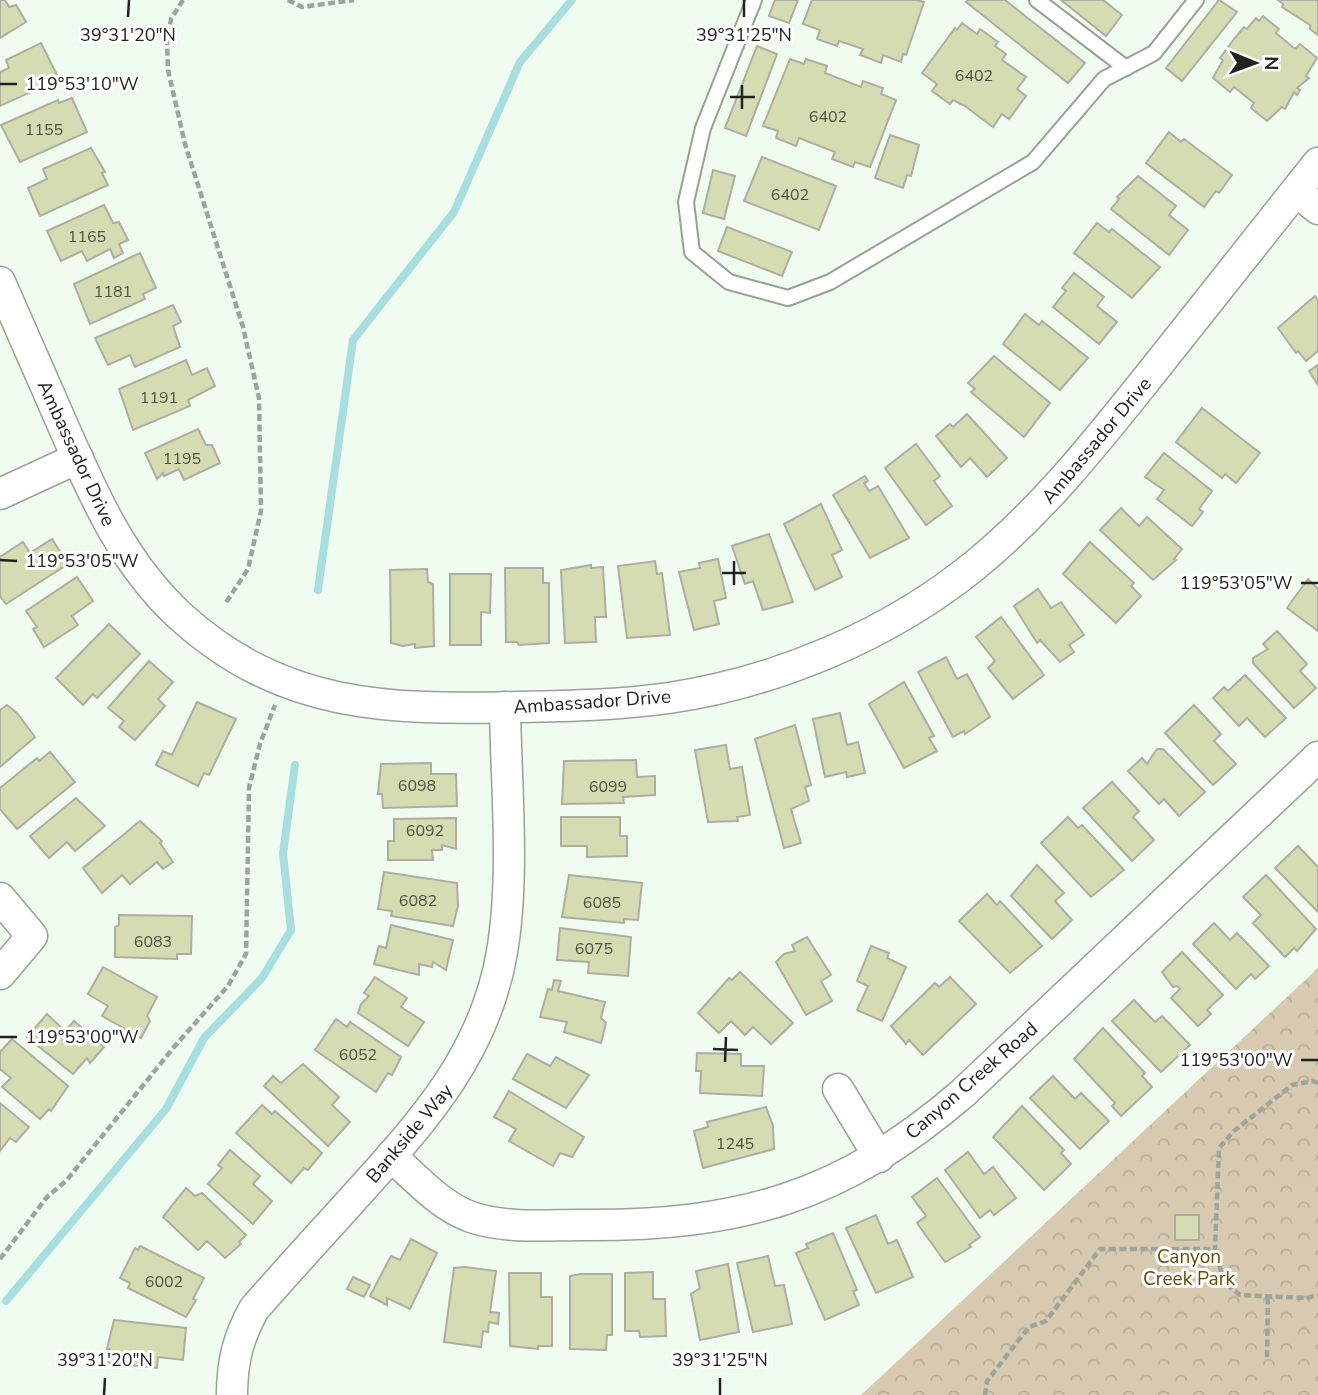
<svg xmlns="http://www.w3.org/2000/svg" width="1318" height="1395" font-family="'Nunito Sans',sans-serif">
<defs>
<pattern id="park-crowns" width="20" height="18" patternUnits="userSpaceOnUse" patternTransform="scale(1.75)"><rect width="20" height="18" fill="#d7cab0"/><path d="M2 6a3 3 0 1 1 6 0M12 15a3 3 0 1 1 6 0" fill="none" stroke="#b8ad97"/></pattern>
</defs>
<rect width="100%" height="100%" fill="#f1fcf0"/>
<!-- park -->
<path fill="url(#park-crowns)" d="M1318,968V1395H861L902,1357Z"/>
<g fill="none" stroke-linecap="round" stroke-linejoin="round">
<!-- stream -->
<g stroke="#a7dee0" stroke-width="8">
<path d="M318,590L353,340L454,212L520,62L572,0"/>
<path d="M6,1301L166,1109L204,1038L262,978L291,930L283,853L295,765"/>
</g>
</g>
<!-- building -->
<g fill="#d6dcb2" stroke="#acaea1" stroke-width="2">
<path d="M0,0H5L9,7L16,5L26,22L0,38Z"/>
<path d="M775,0H798L789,23L769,16Z"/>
<path d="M812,0H917L924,2L906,55L903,54L901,62L883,55L881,63L860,55L863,49L839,41L837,46L817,39L820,30L803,24Z"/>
<path d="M968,0H1005L1085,63L1068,83L966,2Z"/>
<path d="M1061,0H1103L1122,15L1106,36Z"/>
<path d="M1219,0L1237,12L1182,81L1166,68Z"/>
<path d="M1278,0H1318V35L1310,29V25L1282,7L1283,4Z"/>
<path d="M1263,16L1279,29L1276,33L1295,49L1300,44L1317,58L1306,76L1309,78L1297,88L1300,90L1297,95L1294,92L1285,109L1282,107L1267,121L1251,108L1254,103L1234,87L1230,92L1213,78L1223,60L1220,58L1234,39L1244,27L1247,29L1256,18L1259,21Z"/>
<path d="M962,23L977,34L980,29L998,42L995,46L1006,54L1002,60L1026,77L1017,89L1026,96L1009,119L1002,114L993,127L965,106L953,100L950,104L932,91L937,84L922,73L955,28L957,30Z"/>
<path d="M41,43L59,79L0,106V72L9,68L6,60Z"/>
<path d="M757,46L777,54L746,136L725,128Z"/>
<path d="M790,59L804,64L806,59L827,66L825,73L861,87L863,81L883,88L881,94L896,100L870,167L855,162L853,167L832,159L835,152L799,138L796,146L776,138L778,131L763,126Z"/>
<path d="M72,98L87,132L20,162L1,125L58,100L59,103Z"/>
<path d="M1169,132L1181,142L1184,139L1232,175L1219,193L1216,191L1204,207L1146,163Z"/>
<path d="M890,135L919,145L911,176L907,175L903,188L875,178Z"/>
<path d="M91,148L105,172L102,173L108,185L40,216L28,188L47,179L43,169Z"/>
<path d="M762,157L836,186L819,230L744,201Z"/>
<path d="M713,170L735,176L724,219L703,213Z"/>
<path d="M1138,176L1176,206L1169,215L1188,230L1169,255L1111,209L1119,199L1117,197Z"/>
<path d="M104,205L113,223L119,222L128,240L119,244L123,253L114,258L110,249L87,261L82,251L61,261L47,231Z"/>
<path d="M1097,223L1109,232L1112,229L1160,267L1132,298L1074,253Z"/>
<path d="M727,227L792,252L782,276L718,251Z"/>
<path d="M140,253L156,288L143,294L145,299L90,324L74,284Z"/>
<path d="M1074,273L1104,297L1097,306L1117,322L1099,344L1053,307L1066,291L1062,288Z"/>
<path d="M1315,296L1318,300V351L1306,361L1298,351L1296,353L1278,328Z"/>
<path d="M173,305L181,322L173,326L180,347L135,367L130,355L108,365L95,338Z"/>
<path d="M1025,314L1039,325L1042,321L1088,358L1060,390L1003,344Z"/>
<path d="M994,356L1050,403L1024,437L971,392L975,389L968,383Z"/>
<path d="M186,360L192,375L207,368L215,386L188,400L190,406L133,430L119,389Z"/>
<path d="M1318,365V385L1309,371Z"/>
<path d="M1202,408L1260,453L1236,483L1225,474L1222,478L1176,442Z"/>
<path d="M967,414L1007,458L987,477L970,458L961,467L936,436L950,424L953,427Z"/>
<path d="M198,429L206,445H212L220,463L184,480L179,469L164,476L163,473L157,479L145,453Z"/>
<path d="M916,444L940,476L934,481L952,506L926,525L885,468Z"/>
<path d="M1164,453L1212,491L1199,509L1203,512L1192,526L1157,499L1164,490L1145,477Z"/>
<path d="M865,476L868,481L864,483L869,491L878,486L909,538L870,558L833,495Z"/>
<path d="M821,504L842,550L832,555L842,577L815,590L784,524Z"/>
<path d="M1121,508L1139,526L1147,517L1182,549L1174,559L1176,560L1153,580L1100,530Z"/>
<path d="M769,534L793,602L763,610L753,581L745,584L732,546Z"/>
<path d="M52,539L68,564L6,604L0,596V557L23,542L30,553Z"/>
<path d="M1090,542L1134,583L1131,586L1141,596L1116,623L1063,574Z"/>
<path d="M718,559L726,598L714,601L719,624L694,630L679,572L700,568L699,563Z"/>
<path d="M655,561L657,574L662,573L670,635L627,638L618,566Z"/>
<path d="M591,565V568L603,567L606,617H595L596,642L565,643L561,570Z"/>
<path d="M505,568H543V583H549V643L519,645L517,642H506Z"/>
<path d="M427,569L428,582L433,584L434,646L415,648V644L403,646L391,643L390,570Z"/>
<path d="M450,574H491L490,613L481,612V645H450Z"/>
<path d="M77,577L93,601L72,616L78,625L44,647L33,629L37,627L26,611Z"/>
<path d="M1308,579L1318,589V631L1287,608Z"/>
<path d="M1038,589L1051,608L1061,602L1084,635L1069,645L1074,652L1060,662L1040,640L1037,643L1014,606Z"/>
<path d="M1001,617L1044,675L1013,699L988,668L995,661L976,637Z"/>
<path d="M109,624L140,654L97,698L93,694L83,705L56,678Z"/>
<path d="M1277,631L1307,664L1300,671L1316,688L1294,708L1253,663V658L1268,649L1263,644Z"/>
<path d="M946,657L957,679L967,674L990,717L965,734L964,731L953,737L918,672Z"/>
<path d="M149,661L173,682L158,699L165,706L135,740L119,727L124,721L108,708Z"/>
<path d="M1245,675L1286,718L1265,737L1247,718L1239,726L1213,698L1224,687L1228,691Z"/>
<path d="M904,682L934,736L929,738L937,751L904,768L869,704Z"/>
<path d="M197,702L236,719L209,775L204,773L198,786L156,765L163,751L172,755Z"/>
<path d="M7,705L17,713L35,737L0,767V710Z"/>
<path d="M1194,705L1221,734L1214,741L1236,764L1213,785L1165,733Z"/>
<path d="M840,713L847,745L858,742L865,773L847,777L846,772L825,777L813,719Z"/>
<path d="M795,725L811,785L805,787L809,801L791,809L801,843L784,848L755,739Z"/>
<path d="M726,745L730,769L742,767L750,815L737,817L738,821L708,822L695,750Z"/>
<path d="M1157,749H1163L1205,792L1179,816L1164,799L1159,804L1128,771L1142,758L1147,764Z"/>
<path d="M50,752L75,782L17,829L0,809V788L37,758L39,761Z"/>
<path d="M636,760L637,777L655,776V795L623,797L624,803L562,804L564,761Z"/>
<path d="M431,763V774H456L457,806L383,808L382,794H378L381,764Z"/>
<path d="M1112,782L1139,811L1133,817L1154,840L1132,861L1083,808Z"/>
<path d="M76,798L105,826L75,851L67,842L49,858L30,836Z"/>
<path d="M561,817H620V836H627V856L587,857V846H561Z"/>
<path d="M1068,817L1078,828L1082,825L1124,870L1091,897L1041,843Z"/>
<path d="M456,818V849L442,845V850H432L433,860H388V841H394V819Z"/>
<path d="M140,821L162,841L160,843L173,862L163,869L157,862L130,884L122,875L102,893L83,868Z"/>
<path d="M1298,846L1318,867V912L1275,868Z"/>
<path d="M1037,865L1064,893L1055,901L1072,920L1052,939L1011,896Z"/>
<path d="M384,872L457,883L458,906L453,926L391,916L392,911L378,909Z"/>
<path d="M569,875L642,883L638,920L624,919V923L562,917Z"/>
<path d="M1266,875L1316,929L1297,951L1294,948L1285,957L1253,923L1261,915L1243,897Z"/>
<path d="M987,894L997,905L1000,901L1042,946L1010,973L959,921Z"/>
<path d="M119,915L192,916L191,954H177V959L115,957V927L119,925Z"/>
<path d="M1214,923L1230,940L1237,933L1269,966L1255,979L1251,974L1236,989L1193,944Z"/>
<path d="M391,925L453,940L446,970L433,962L432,967L419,964V975L374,964L379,946L386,948Z"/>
<path d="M560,928L631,937L628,976L588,973L589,962L557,960Z"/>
<path d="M807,937L831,975L821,981L832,1001L806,1015L776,962L784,954L795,951L792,945Z"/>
<path d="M871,946L889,953L887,958L906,967L882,1021L857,1010L868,986L857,981Z"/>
<path d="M1182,952L1223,995L1207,1010L1211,1014L1198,1026L1171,998L1180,989L1177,986L1173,987L1162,972Z"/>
<path d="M103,967L157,997L147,1016L150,1021L141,1038L102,1016L108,1006L88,994Z"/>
<path d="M740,972L793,1023L771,1044L753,1027L745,1035L731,1021L719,1033L698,1013L729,978L732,980Z"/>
<path d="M375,977L407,998L401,1007L424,1022L408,1046L358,1013L361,1004L369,996L364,993Z"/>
<path d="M950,977L976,1004L923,1055L909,1040L906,1044L891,1026L935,983L939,987Z"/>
<path d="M554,980L561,981L558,991L605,1002L601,1018L606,1023L601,1043L564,1032L567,1022L540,1017L548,989L552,990Z"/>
<path d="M1134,1000L1155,1022L1162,1016L1190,1045L1161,1072L1112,1021Z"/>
<path d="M47,1014L65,1031L74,1021L104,1047L90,1063L87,1058L73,1074L27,1037Z"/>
<path d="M336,1019L347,1027L350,1022L401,1057L392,1075L388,1073L376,1092L315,1050Z"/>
<path d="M1103,1028L1145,1073L1142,1076L1152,1087L1121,1116L1112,1106L1115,1103L1074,1059Z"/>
<path d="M12,1039L68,1086L51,1111L49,1109L40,1119L2,1087L11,1078L0,1069V1052Z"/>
<path d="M697,1053L741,1054V1066H764L762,1096L700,1093L701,1071H696Z"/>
<path d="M527,1054L550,1066L556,1057L589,1075L566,1108L513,1079Z"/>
<path d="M303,1064L339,1097L332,1105L350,1122L328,1146L264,1086L273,1076L281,1083Z"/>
<path d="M1053,1076L1075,1099L1081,1093L1109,1121L1080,1149L1030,1098Z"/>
<path d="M509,1091L584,1137L572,1157L560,1153L553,1166L509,1141L516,1129L494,1117Z"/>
<path d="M0,1103L29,1127L16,1142L10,1138L0,1151Z"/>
<path d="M262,1105L272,1114L275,1111L322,1153L308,1170L304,1168L291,1183L236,1133Z"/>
<path d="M1022,1106L1064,1150L1061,1153L1071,1164L1044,1190L993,1137Z"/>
<path d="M766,1107L773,1126L774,1149L703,1168L694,1131L708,1127L707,1122Z"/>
<path d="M230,1150L260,1176L253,1184L272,1201L253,1224L208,1184L222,1168L218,1165Z"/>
<path d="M968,1152L984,1174L993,1167L1016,1198L994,1215L990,1210L980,1218L945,1170Z"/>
<path d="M937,1178L980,1237L969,1245L971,1247L945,1262L917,1223L926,1216L912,1197Z"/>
<path d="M186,1188L195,1196L202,1193L246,1235L239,1242L241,1244L225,1258L207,1241L198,1250L163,1217Z"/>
<path d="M876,1215L888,1244L897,1240L913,1277L876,1293L846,1228Z"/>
<rect x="1175" y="1215" width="24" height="25"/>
<path d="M833,1233L857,1290L853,1291L859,1305L825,1320L796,1253L808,1248L806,1244Z"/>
<path d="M411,1239L437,1253L410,1309L387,1298V1305L370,1296L391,1256L400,1260Z"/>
<path d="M140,1246L204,1278L193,1299L196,1300L186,1317L128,1288L130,1283L120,1278L135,1248L138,1250Z"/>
<path d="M768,1256L775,1286L784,1285L792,1324L753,1332L737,1263Z"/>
<path d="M728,1264L739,1332L700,1340L691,1294L700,1288L696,1271Z"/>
<path d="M465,1267L496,1271L490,1312L499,1313L498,1324L489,1322L488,1332L483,1331L481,1347L444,1342L454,1268Z"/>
<path d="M653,1272V1299H665L666,1336L640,1337L639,1331H625V1273Z"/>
<path d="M509,1273H541V1297H552V1346H538V1349L510,1346Z"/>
<path d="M581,1274H612V1335H607L606,1350L570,1349V1276Z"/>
<path d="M353,1277L370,1285L364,1297L347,1289Z"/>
<path d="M114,1320L186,1328L183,1360L158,1357L157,1368L108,1363L110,1349H107Z"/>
</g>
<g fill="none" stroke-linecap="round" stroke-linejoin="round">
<!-- lane casing -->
<g stroke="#97a196" stroke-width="18">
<g id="lane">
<path d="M754,0L703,128L686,202L692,252L729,282L788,298L830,282L1033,162L1104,79L1154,53L1196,0"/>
<path d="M1037,0L1126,68"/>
</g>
</g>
<!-- street casing -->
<g stroke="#97a196" stroke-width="33">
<g id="street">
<path d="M1296,191L1318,209"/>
<path d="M0,282C21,331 43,379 64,428C94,496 123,563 179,615C282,709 388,710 519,707C569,706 619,705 669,698C777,682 889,635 974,566C1044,509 1097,441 1153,371C1208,302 1263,232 1318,163"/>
<path d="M0,494L78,458"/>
<path d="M0,898L32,936L0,974"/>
<path d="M838,1089L879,1157"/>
<path d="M391,1156C416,1178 440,1206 471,1217C507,1229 545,1225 582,1225C740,1226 841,1198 963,1093L1318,757"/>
<path d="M232,1395C232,1362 238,1338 254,1309C289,1269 325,1230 361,1190C426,1118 485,1052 502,952C515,876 506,784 505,707"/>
</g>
</g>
<!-- path -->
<g stroke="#9ca49b" stroke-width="4.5" stroke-dasharray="7 3.5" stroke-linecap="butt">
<path d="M183,0L171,19L167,43L168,70L185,144L243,327L259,398L261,511L248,569L225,604"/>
<path d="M288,0L302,7L354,0"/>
<path d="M1318,1083L1313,1081L1292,1085L1234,1131L1219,1148L1215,1249L1224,1282L1240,1295L1307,1298L1318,1295"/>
<path d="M0,1259L47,1197L66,1181L174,1047L228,986L246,954L249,788L260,744L275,705"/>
<path d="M1267,1357L1268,1296"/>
<path d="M985,1395L987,1381L1029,1327L1046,1321L1100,1249H1215"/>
</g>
<!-- lane -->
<use href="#lane" stroke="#fff" stroke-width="14"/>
<!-- street -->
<use href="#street" stroke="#fff" stroke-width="30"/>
</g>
<!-- ticks -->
<path fill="none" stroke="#20231f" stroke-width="2.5" d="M128,17L129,0M744,17V0M0,84H17M730,97H755M742,109V85M0,560L17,561M722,573H746M1301,583H1318M734,585V561M0,1037H17M713,1049L738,1050M1301,1060H1318M725,1062L726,1037M104,1395L105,1378M720,1395V1378"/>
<g text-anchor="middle" stroke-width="6" stroke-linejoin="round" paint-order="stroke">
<!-- number labels -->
<g font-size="16" fill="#4e5144">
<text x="974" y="81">6402</text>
<text x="828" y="122">6402</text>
<text x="44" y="135">1155</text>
<text x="790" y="200">6402</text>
<text x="87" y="242">1165</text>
<text x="113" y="297">1181</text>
<text x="159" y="403">1191</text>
<text x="182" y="464">1195</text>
<text x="417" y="791">6098</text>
<text x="608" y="792">6099</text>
<text x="425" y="836">6092</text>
<text x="418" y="906">6082</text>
<text x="602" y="908">6085</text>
<text x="153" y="947">6083</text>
<text x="594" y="954">6075</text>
<text x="358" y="1060">6052</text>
<text x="735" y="1149">1245</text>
<text x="164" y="1287">6002</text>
</g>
<!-- street labels -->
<g font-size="19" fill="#20231f" stroke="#fff">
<text transform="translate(1096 440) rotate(-50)" y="7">Ambassador Drive</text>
<text transform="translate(77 453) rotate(65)" y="7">Ambassador Drive</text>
<text transform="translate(592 701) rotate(-4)" y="7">Ambassador Drive</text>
<text transform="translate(971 1080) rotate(-41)" y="7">Canyon Creek Road</text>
<text transform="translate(409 1133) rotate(-50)" y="7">Bankside Way</text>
</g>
<!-- park labels -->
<g font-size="19" fill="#654b05" stroke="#fff">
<text x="1189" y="1263">Canyon<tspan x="1189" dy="22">Creek Park</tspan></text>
</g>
</g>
<g font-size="18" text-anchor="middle" fill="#20231f" stroke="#fff" stroke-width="6" stroke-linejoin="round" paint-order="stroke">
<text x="128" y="41">39°31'20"N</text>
<text x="744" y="41">39°31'25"N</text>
<text x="82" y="90">119°53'10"W</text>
<text x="82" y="567">119°53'05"W</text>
<text x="1236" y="589">119°53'05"W</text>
<text x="82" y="1043">119°53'00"W</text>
<text x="1236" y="1066">119°53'00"W</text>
<text x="105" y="1366">39°31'20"N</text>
<text x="720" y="1366">39°31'25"N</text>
</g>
<!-- north arrow -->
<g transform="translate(1255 63) rotate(91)" stroke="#ffffff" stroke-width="5" paint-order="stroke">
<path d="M0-5L12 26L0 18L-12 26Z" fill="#20231f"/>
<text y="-10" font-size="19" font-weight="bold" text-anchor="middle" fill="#20231f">N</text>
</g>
</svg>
